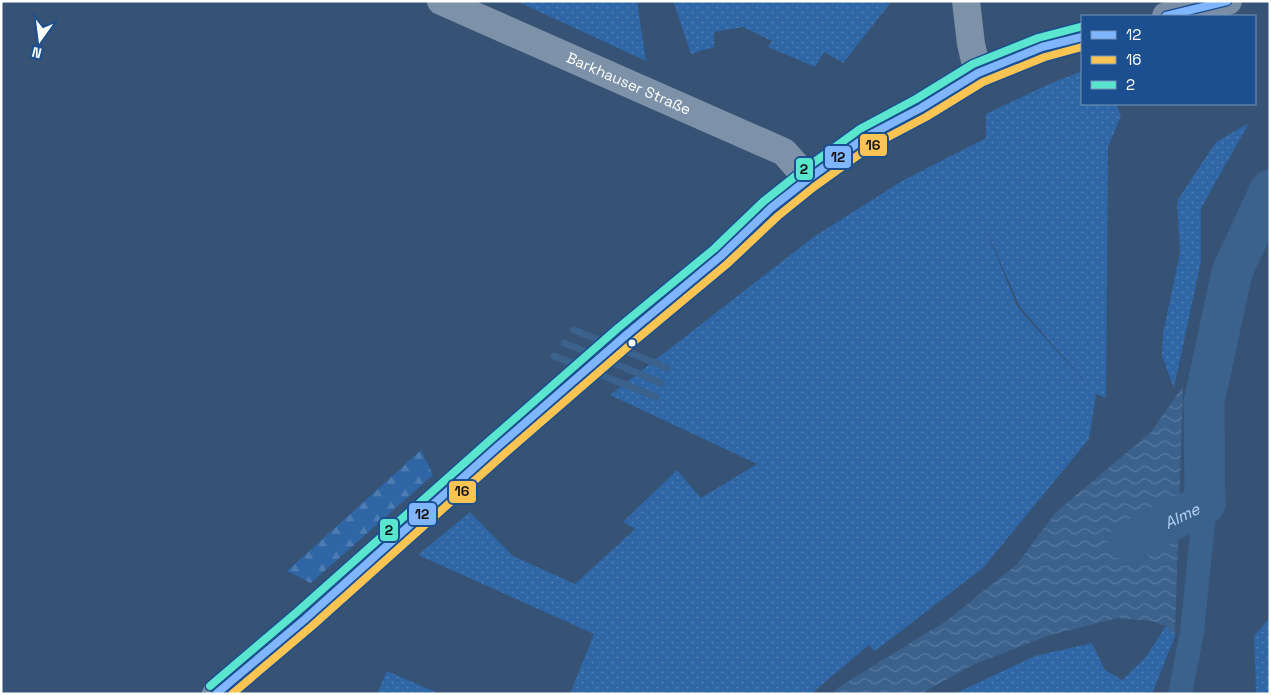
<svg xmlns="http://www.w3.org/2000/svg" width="1271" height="695" font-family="'Space Grotesk',sans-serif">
<defs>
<pattern id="grass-dots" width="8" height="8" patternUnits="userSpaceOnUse" patternTransform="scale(1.25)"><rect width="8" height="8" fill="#2f66a5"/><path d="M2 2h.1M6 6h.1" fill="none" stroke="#4e7db2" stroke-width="1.8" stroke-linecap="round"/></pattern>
<pattern id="forest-firs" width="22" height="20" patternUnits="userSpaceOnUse" patternTransform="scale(1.25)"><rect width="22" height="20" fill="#2f66a5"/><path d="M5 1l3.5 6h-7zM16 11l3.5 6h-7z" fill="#4e7db2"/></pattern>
<pattern id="water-waves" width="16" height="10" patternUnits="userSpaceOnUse" patternTransform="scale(1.25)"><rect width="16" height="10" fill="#3b618d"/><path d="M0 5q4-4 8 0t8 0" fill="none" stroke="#58799e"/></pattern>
</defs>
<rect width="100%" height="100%" fill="#365274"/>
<!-- grass -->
<g fill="url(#grass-dots)" fill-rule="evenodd">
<path d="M516,1H637L646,61Z"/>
<path d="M673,1H892L843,63L824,52L815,67L768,47L772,41L743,27L714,32V47L691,54Z"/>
<path d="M1082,71V104H1116L1121,116L1108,147L1106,398L1096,394L1089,439L983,568L875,651L869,645L811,694H570L594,634L418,555L470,512L513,556L575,584L635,529L623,522L677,470L701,498L757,464L610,395L815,236L902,181L986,138V114L1047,85ZM984,225L1020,307L1087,384L1018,308Z"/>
<path d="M1249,123L1201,208V261L1174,388L1162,356L1163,333L1180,253L1177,201L1216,142Z"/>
<path d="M1270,617V694H1256L1254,636Z"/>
<path d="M1166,626L1175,636L1152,694H954L1035,656L1092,643L1105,670L1122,680L1146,657Z"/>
<path d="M387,671L440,694H377Z"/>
</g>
<!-- forest -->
<path fill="url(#forest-firs)" d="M421,450L433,475L311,583L287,571Z"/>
<!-- water -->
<path fill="url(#water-waves)" d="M1183,386L1175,636L1166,626L1152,621L1118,618L1050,635L973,665L920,694H832L839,687L949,619L1017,564L1056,512L1151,432Z"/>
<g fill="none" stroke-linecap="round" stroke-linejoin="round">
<!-- stream -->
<g stroke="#3b618d" stroke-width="7">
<path d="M574,330L606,343"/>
<path d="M564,343L594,355"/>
<path d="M621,349L667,368"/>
<path d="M554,356L579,366"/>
<path d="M606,360L661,383"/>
<path d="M594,372L656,397"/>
</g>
<!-- canal -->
<path stroke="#3b618d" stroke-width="24" d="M1180,694L1192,632L1205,504"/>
<!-- river -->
<path stroke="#3b618d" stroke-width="41" id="s1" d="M1129,542L1205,504L1204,402L1232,272L1270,190"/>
<!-- street -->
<g stroke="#7d92a8" stroke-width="28">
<path id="s2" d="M441,1L784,152L808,179"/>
<path d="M966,1L971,44L978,73"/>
</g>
<!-- secondary -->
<g stroke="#798da4" stroke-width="28">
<path d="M1166,16L1228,1"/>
<path d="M216,694L304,620L495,449L625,336L721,256L771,208L808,179L866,137L921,108L978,73L1042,47L1082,37"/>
</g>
<!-- bus-1 casing -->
<g stroke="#1b4f8f" stroke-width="11">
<g id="bus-1">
<path d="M1166,16L1227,1"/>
<path d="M216,694L304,620L495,449L625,336L721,256L771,208L808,179L866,137L921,108L978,73L1042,47L1082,37"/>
</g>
</g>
<!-- bus-2 casing -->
<g stroke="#1b4f8f" stroke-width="11">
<path id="bus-2" d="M232,694L311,627L502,456L631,344L727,264L778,216L814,187L871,146L926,117L983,82L1045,57L1082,47"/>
</g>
<!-- bus-3 casing -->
<g stroke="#1b4f8f" stroke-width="11">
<path id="bus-3" d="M210,686L297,612L488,442L618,328L714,249L764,201L802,171L860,129L916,99L973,64L1038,38L1080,27"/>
</g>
<!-- bus-1 -->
<use href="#bus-1" stroke="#80b6ff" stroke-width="8"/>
<!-- bus-2 -->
<use href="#bus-2" stroke="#fcc553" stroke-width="8"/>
<!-- bus-3 -->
<use href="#bus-3" stroke="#5ae5cf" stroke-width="8"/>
</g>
<!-- markers -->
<circle fill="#fff" stroke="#1b4f8f" stroke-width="2" cx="632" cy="343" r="4.5"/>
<g text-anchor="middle" stroke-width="4" stroke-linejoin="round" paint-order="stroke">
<!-- street labels -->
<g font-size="15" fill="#fff" stroke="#1b4f8f">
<text dy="5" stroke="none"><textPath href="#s2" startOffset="205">Barkhauser Straße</textPath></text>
</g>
<!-- water labels -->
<g font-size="16" font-style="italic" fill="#b5d3f5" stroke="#1b4f8f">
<text dy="6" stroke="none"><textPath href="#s1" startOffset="59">Alme</textPath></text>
</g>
</g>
<g stroke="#1b4f8f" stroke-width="2">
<rect x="859" y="133" width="29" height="24" rx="5" fill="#fcc553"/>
<rect x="824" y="145" width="28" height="24" rx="5" fill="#80b6ff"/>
<rect x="795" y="157" width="19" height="24" rx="5" fill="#5ae5cf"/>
<rect x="448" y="480" width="29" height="24" rx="5" fill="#fcc553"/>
<rect x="408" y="502" width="29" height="24" rx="5" fill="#80b6ff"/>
<rect x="379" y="518" width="20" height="24" rx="5" fill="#5ae5cf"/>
</g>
<g font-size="14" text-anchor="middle" font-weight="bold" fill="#111">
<text x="873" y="150">16</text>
<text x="838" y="162">12</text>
<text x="804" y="174">2</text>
<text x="462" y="496">16</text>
<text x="422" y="519">12</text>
<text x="389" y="535">2</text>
</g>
<!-- border -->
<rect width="1271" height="695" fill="none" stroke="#ffffff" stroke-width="5"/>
<!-- legend -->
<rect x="1081" y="15" width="175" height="90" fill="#1b4f8f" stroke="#7695bc"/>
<rect x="1091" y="31" width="25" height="8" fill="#80b6ff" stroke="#7695bc"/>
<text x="1126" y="40" font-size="15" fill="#ffffff">12</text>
<rect x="1091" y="56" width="25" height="8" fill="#fcc553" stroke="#7695bc"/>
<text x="1126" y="65" font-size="15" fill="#ffffff">16</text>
<rect x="1091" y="81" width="25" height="8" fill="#5ae5cf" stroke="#7695bc"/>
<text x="1126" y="90" font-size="15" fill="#ffffff">2</text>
<!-- north arrow -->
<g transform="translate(40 40) rotate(194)" stroke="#1b4f8f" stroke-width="4" paint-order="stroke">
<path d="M0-4L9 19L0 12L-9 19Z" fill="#ffffff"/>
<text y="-8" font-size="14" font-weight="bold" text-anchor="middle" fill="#ffffff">N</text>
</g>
</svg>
